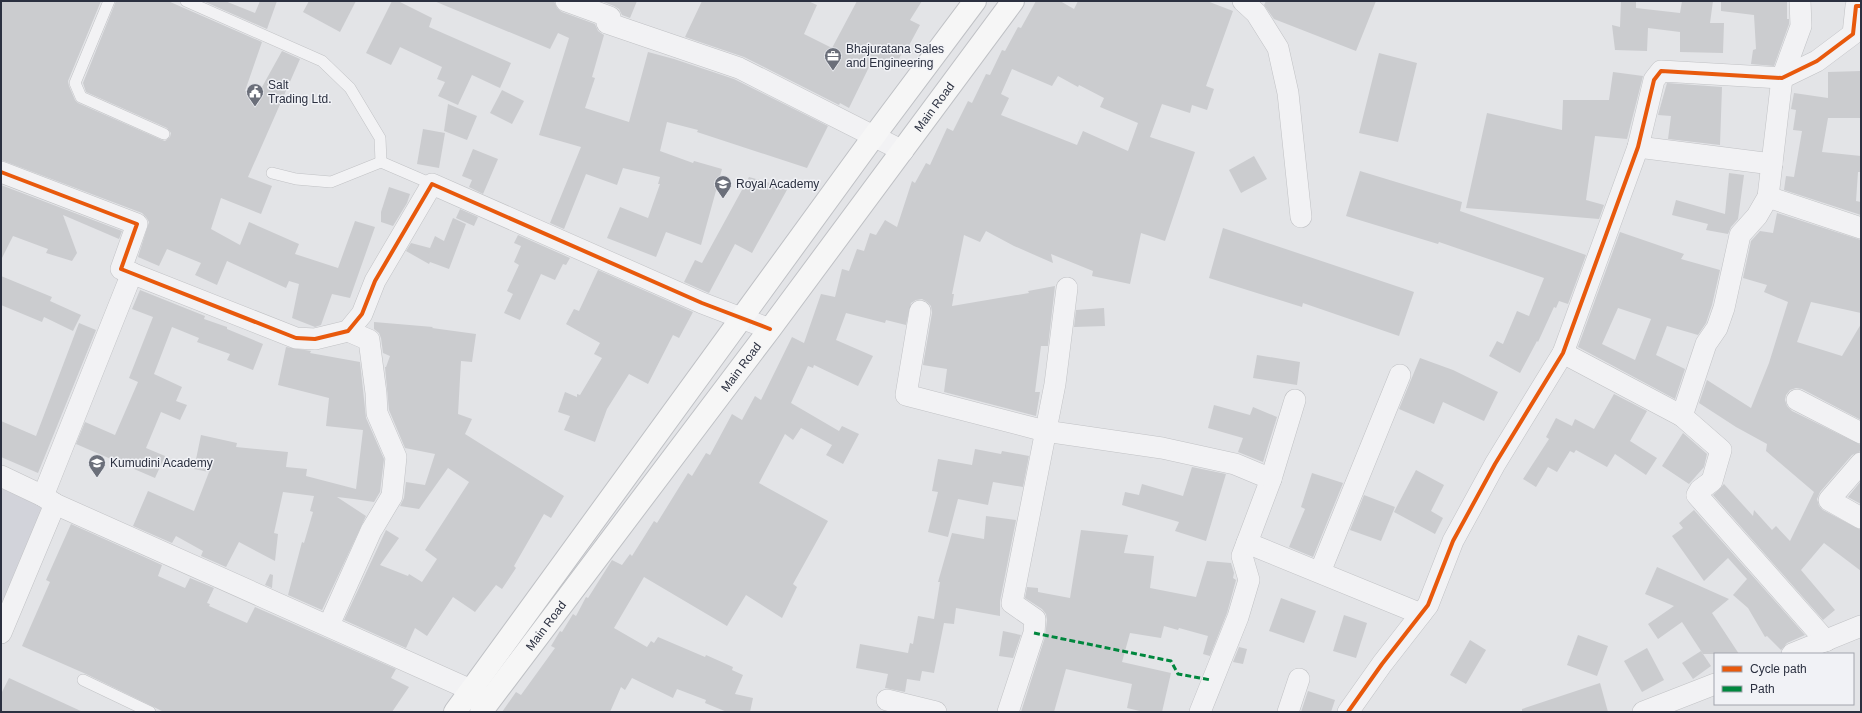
<svg xmlns="http://www.w3.org/2000/svg" width="1862" height="713" font-family="Arial,sans-serif">
<rect width="100%" height="100%" fill="#e3e4e7"/>
<!-- built -->
<path fill="#d2d3da" d="M1,485L54,511L1,635Z"/>
<!-- building -->
<g fill="#cbcccf" fill-rule="evenodd">
<path d="M1,1H101L68,81L69,86L75,100L78,103L162,140L165,141L170,137L171,133L167,128L86,92L83,83L116,1H168L262,42L245,91L257,96L282,51L300,59L248,177L272,186L261,214L221,198L211,229L240,245L249,222L299,244L295,254L338,268L355,221L375,227L350,298L332,294L321,325L315,327L292,318L299,284L289,281L286,288L227,261L217,285L195,275L201,263L167,249L159,266L138,257L149,222L146,217L142,213L1,160Z"/>
<path d="M203,1H225L255,13L260,1H277L267,29Z"/>
<path d="M309,1H356L340,32L303,12Z"/>
<path d="M392,1H398L432,18L429,27L511,63L500,88L472,75L458,105L438,96L445,82L437,79L442,67L400,47L391,65L366,53Z"/>
<path d="M434,1H554L557,8L562,12L595,24L598,31L604,35L592,77L595,78L585,108L629,122L648,52L674,59L734,79L828,126L807,168L697,132L698,130L667,122L660,151L693,163L694,161L722,169L701,245L666,232L656,257L607,238L620,207L648,218L660,184H658L660,177L623,168L617,185L586,174L564,229L550,223L581,147L539,135L569,38L558,33L550,49Z"/>
<path d="M601,1H637L630,18L622,15L619,9L614,6Z"/>
<path d="M702,1H808L817,5L804,34L832,48L857,1H922L910,20L920,25L906,51L904,50L897,62L892,59L886,71L871,63L849,108L840,103L839,105L744,57L685,37Z"/>
<path d="M1036,1H1060L1074,9L1078,1H1207L1233,11L1206,86L1214,89L1207,110L1192,105L1190,113L1162,104L1150,137L1195,152L1165,241L1141,233L1130,284L1092,276L1093,271L1051,254L1053,263L1014,246L986,231L980,242L964,235L952,294H954L952,306L1029,293L1028,291L1055,286L1048,346H1041L1035,392H1040L1036,416L944,392L947,369L923,365L932,313L931,306L927,302L922,299L916,300L911,303L906,325L886,320L885,323L846,313L836,340L873,356L858,386L814,365L813,368L808,366L791,403L839,431L842,426L859,434L843,464L826,455L832,445L801,428L793,440L785,434L759,483L828,521L793,584L797,587L782,618L746,595L727,626L644,577L614,628L647,647L651,641L654,643L658,637L705,657L706,655L733,667L732,670L743,675L735,694L753,698L750,712H727L705,703L706,700L677,689L673,698L632,678L625,690L621,687L610,712H502L516,692L521,695L555,648L551,646L560,631L562,632L573,614L576,616L586,597L588,598L612,560L622,565L630,554L632,556L654,521L657,523L688,473L692,476L706,453L710,455L732,414L742,420L755,396L761,400L792,337L804,343L821,294L835,297L842,269L849,271L857,249L864,251L870,233L876,235L885,220L897,227L912,181L915,183L926,163L930,165L947,128L953,131L968,101L972,103L986,74L990,75L1002,50L1005,51L1018,27L1021,28ZM1012,69L1052,86L1058,76L1078,87L1079,85L1104,98L1100,107L1138,123L1128,151L1083,131L1077,145L1001,115L1009,98L1001,94Z"/>
<path d="M1266,1H1376L1356,51L1274,19L1264,5Z"/>
<path d="M1621,1H1636V8L1680,13L1682,1H1713L1710,23H1724L1723,53L1680,52V32L1648,28L1647,51L1615,50L1612,25L1620,27Z"/>
<path d="M1721,1H1787V19H1789V24L1774,66L1751,64L1753,50L1756,49L1754,15L1721,11Z"/>
<path d="M1379,53L1417,63L1398,142L1359,133Z"/>
<path d="M1861,71V118H1828L1822,152L1861,156V172H1858L1856,201L1861,202V215L1784,190L1786,176L1794,177L1802,131L1793,130L1796,110L1791,109L1794,93L1828,98V72Z"/>
<path d="M1613,72L1643,76L1627,139L1595,136L1586,200L1604,205L1599,219L1466,208L1487,113L1562,130L1563,100H1609Z"/>
<path d="M1667,83L1722,87L1720,145L1668,139L1671,116L1658,115Z"/>
<path d="M502,90L524,101L512,124L490,113Z"/>
<path d="M448,104L477,116L467,140L444,131Z"/>
<path d="M423,129L445,133L439,168L417,164Z"/>
<path d="M473,149L498,159L483,194L469,187L472,180L462,176Z"/>
<path d="M1254,156L1267,179L1241,193L1229,170Z"/>
<path d="M1360,171L1462,202L1460,211L1586,255L1568,304L1559,301L1556,308L1554,307L1538,342L1537,341L1520,373L1489,356L1497,341L1503,344L1517,311L1529,316L1544,278L1439,242L1438,244L1346,216Z"/>
<path d="M1729,173L1744,175L1738,219L1731,227L1728,234L1706,230L1708,224L1672,215L1676,200L1725,214Z"/>
<path d="M749,177L788,188L752,253L735,244L709,293L684,282L695,260L702,263Z"/>
<path d="M1,185L122,231L119,239L63,215L77,253L72,261L46,253L48,249L13,236L1,260Z"/>
<path d="M389,187L410,194L407,203L393,226L381,222V212Z"/>
<path d="M460,209L478,217L474,226L456,218Z"/>
<path d="M1777,213L1861,240V313L1811,302L1797,342L1842,356L1861,324V420L1802,389L1796,388L1790,390L1786,395L1785,400L1787,406L1792,411L1861,445V451L1852,455L1820,492L1817,499L1819,506L1823,510L1861,530V571L1824,543L1801,570L1835,610L1823,620L1713,495L1724,484L1753,516L1754,510L1772,530L1776,526L1790,541L1814,492L1766,451L1767,444L1736,427L1699,403L1707,380L1751,408L1769,363L1788,302L1764,292L1767,285L1743,278L1751,241L1760,231L1773,233Z"/>
<path d="M453,218L466,224L449,269L430,262L429,264L406,251L411,243L430,248L435,236L444,241Z"/>
<path d="M1223,228L1414,292L1399,336L1303,303L1302,307L1209,278Z"/>
<path d="M1620,232L1684,254L1681,259L1720,270L1712,305L1706,323L1698,335L1667,326L1656,355L1685,369L1675,399L1578,347ZM1618,308L1651,319L1635,360L1602,344Z"/>
<path d="M518,235L570,258L566,265L563,264L555,280L541,274L520,320L504,313L513,294L507,291L519,265L514,262L521,246L514,243Z"/>
<path d="M598,270L693,312L679,338L673,335L648,384L629,374L607,409L595,442L564,430L570,416L558,412L565,392L577,397V394L580,395L602,358L594,354L600,343L566,324L574,309L579,311Z"/>
<path d="M1,276L52,297L50,301L81,315L73,331L44,317L42,322L1,305Z"/>
<path d="M140,290L205,316L204,319L227,327V329L263,344L253,370L227,360L230,354L197,342L199,338L172,327L154,374L182,387L176,401L187,405L180,420L161,412L146,448L165,456L155,478L76,444L85,422L115,435L138,382L129,378L153,317L132,309Z"/>
<path d="M1104,308L1105,326L1074,327L1076,310Z"/>
<path d="M374,322L433,327L432,328L476,334L472,362L461,361L458,414L472,419L465,434L564,496L551,518L544,514L514,566L516,568L502,589L496,585L475,612L453,597L427,636L415,628L406,648L344,620L386,530L399,538L380,565L408,576L409,574L422,582L437,559L425,550L469,482L448,468L419,509L400,506L404,498L406,482L425,485L435,454L405,448L389,410L385,367H386L390,356L383,353L381,338L379,333L374,329Z"/>
<path d="M79,323L96,330L38,473L1,457V421L36,436Z"/>
<path d="M286,347L311,351L310,353L360,362L366,418L384,459L380,492L374,502L354,499L355,495L354,499L337,497L366,516L322,610L288,595L302,542L304,543L313,512L310,511L314,496L283,492L274,533L278,534L275,561L239,542L226,567L201,556L203,551L176,536L172,543L133,526L148,491L194,511L209,472L194,469L201,435L237,443L236,447L288,452L286,467L307,469L306,476L356,489L363,430L326,426L329,398L278,385Z"/>
<path d="M1257,355L1300,362L1297,385L1253,378Z"/>
<path d="M1420,358L1453,370L1498,392L1484,421L1443,402L1434,424L1399,409Z"/>
<path d="M1614,394L1647,411L1630,441L1657,458L1646,475L1615,454L1607,467L1576,450L1574,453L1570,451L1557,472L1548,467L1536,487L1523,479L1549,439L1546,437L1556,418L1572,426L1575,419L1594,429Z"/>
<path d="M1214,405L1250,415L1253,407L1277,417L1263,462L1238,452L1243,438L1208,428Z"/>
<path d="M1683,433L1707,454L1704,467L1689,484L1662,466Z"/>
<path d="M975,449L1001,454L1002,451L1029,456L1023,487L993,482L988,505L958,499L948,537L928,532L938,492L932,491L938,459L972,465Z"/>
<path d="M1192,467L1226,474L1206,541L1175,531L1179,522L1122,505L1125,492L1139,495L1142,484L1183,496Z"/>
<path d="M1416,470L1444,485L1431,511L1443,518L1435,534L1394,512Z"/>
<path d="M1312,473L1343,483L1313,557L1289,547L1305,509L1301,507Z"/>
<path d="M1861,481V504L1848,497Z"/>
<path d="M1364,495L1395,507L1381,541L1350,530Z"/>
<path d="M1694,510L1805,635L1787,643L1781,650L1767,636L1765,637L1748,608L1733,595L1747,579L1728,558L1704,581L1672,536L1683,528L1679,523Z"/>
<path d="M986,516L1016,520L1000,601V616L956,608L954,624L944,623L934,673L922,671L920,681L907,679L905,692L885,688L888,674L856,668L860,644L908,653L910,643L913,644L918,616L934,619L940,582H938L952,533L984,539Z"/>
<path d="M71,524L162,565L158,576L185,588L190,578L214,588L207,603L210,604L209,606L247,623L255,607L396,669L391,678L409,687L392,712H164L86,674L22,646L50,582L46,580Z"/>
<path d="M1081,530L1128,535L1124,553L1154,556L1150,588L1196,597L1207,561L1231,563L1234,573L1233,578L1236,580L1227,613L1210,656L1203,654L1208,636L1179,628L1178,630L1164,626L1161,638L1130,633L1122,662L1171,673L1162,712H1144L1127,708L1132,684L1066,669L1054,712H1021L1045,637L1047,620L1046,614L1042,609L1025,598L1027,587L1038,588V592L1070,598Z"/>
<path d="M1657,567L1729,599L1712,613L1739,654H1703L1682,622L1658,639L1648,624L1674,606L1645,594Z"/>
<path d="M270,574L273,575L272,588L265,585Z"/>
<path d="M1281,598L1316,611L1304,643L1269,631Z"/>
<path d="M1344,615L1367,623L1356,658L1333,651Z"/>
<path d="M1003,631L1021,635L1013,658L999,656Z"/>
<path d="M1578,635L1608,646L1597,676L1567,665Z"/>
<path d="M1470,640L1486,650L1466,684L1450,675Z"/>
<path d="M1239,647L1247,649L1243,664L1233,662Z"/>
<path d="M1647,648L1664,680L1642,692L1624,661Z"/>
<path d="M1701,651L1711,666L1693,679L1682,663Z"/>
<path d="M9,678L83,712H1V694Z"/>
<path d="M1600,683L1608,712H1522V709Z"/>
<path d="M1308,691L1335,700L1331,712H1301Z"/>
</g>
<g fill="none" stroke-linecap="round" stroke-linejoin="round">
<!-- service casing -->
<g stroke="#c1c2c5" stroke-width="12">
<g id="service">
<path d="M109,1L75,83L81,97L164,134"/>
<path d="M186,1L322,61L350,88L380,138L381,162"/>
<path d="M272,173L296,179L331,182L381,162L432,184"/>
<path d="M83,680L150,712"/>
</g>
</g>
<!-- minor casing -->
<g stroke="#c1c2c5" stroke-width="22">
<g id="minor">
<path d="M566,1L610,17L607,23L739,68L903,151"/>
<path d="M1243,1L1256,13L1278,48L1288,93L1301,217"/>
<path d="M1638,147L1772,164"/>
<path d="M1,172L137,224L121,269L296,338L315,339L348,331L362,314L375,281L432,184L702,303L770,329"/>
<path d="M1768,197L1861,228"/>
<path d="M920,311L906,395L1045,431L1162,448L1235,464L1271,479L1242,556L1249,580L1238,617L1200,712"/>
<path d="M1563,353L1682,416L1721,450L1712,481L1700,490L1697,495L1826,641"/>
<path d="M1797,400L1861,433"/>
<path d="M1682,416L1706,344L1717,328L1724,308L1740,235L1757,216L1768,197L1782,78L1801,26L1800,1"/>
<path d="M1861,463L1829,500L1861,518"/>
<path d="M1,476L43,496L55,504L471,690L485,699"/>
<path d="M1271,479L1295,400"/>
<path d="M43,496L132,273"/>
<path d="M1247,543L1421,614"/>
<path d="M1320,572L1400,375"/>
<path d="M329,625L371,531L392,496L396,457L377,413L376,393L369,340L348,331"/>
<path d="M1,633L55,504"/>
<path d="M1792,654L1861,626"/>
<path d="M887,700L936,712"/>
<path d="M1008,712L1034,633L1035,619L1012,603L1055,384L1067,288"/>
<path d="M1288,712L1299,679"/>
<path d="M1348,712L1382,664L1428,605L1453,541L1495,464L1563,353L1638,147L1654,80L1661,71L1782,78L1817,61L1853,34L1856,6H1861"/>
<path d="M1643,712L1715,684"/>
</g>
</g>
<!-- primary casing -->
<g stroke="#bfc1c5" stroke-width="24">
<g id="primary">
<path d="M455,712L874,136L975,1"/>
<path id="s1" d="M481,712L770,329L1013,1"/>
</g>
</g>
<!-- service -->
<use href="#service" stroke="#f2f2f4" stroke-width="11"/>
<!-- minor -->
<use href="#minor" stroke="#f2f2f4" stroke-width="21"/>
<!-- primary -->
<use href="#primary" stroke="#f6f6f6" stroke-width="22"/>
<!-- quiet -->
<path stroke="#00873e" stroke-width="3" stroke-dasharray="6 3" stroke-linecap="butt" d="M1034,633L1171,661L1178,674L1211,680"/>
<!-- cycleway casing -->
<g stroke="#f1f2f6" stroke-width="6">
<g id="cycleway">
<path d="M1,172L137,224L121,269L296,338L315,339L348,331L362,314L375,281L432,184L702,303L770,329"/>
<path d="M1348,712L1382,664L1428,605L1453,541L1495,464L1563,353L1638,147L1654,80L1661,71L1782,78L1817,61L1853,34L1856,6H1861"/>
</g>
</g>
<!-- cycleway -->
<use href="#cycleway" stroke="#e8590c" stroke-width="4"/>
</g>
<!-- icons -->
<defs>
<g id="office-pin" transform="scale(0.9)"><path d="M0 17L-7.5 6A9.5 9.5 0 1 1 7.5 6Z" fill="#6b6f7a" stroke="#f1f2f6"/><path d="M-6-3h4V-5.5h4V-3h4V5H-6ZM-1-4.5V-3h2v-1.5ZM-6 0V1H6V0Z" fill="#fff"/></g>
<g id="civic-pin" transform="scale(0.9)"><path d="M0 17L-7.5 6A9.5 9.5 0 1 1 7.5 6Z" fill="#6b6f7a" stroke="#f1f2f6"/><path d="M-.6-6.5H3V-4.5H.6V-3L4-1V1h2V6H-6V1h2V-1L-.6-3ZM-1.2 2.5V6h2.4V2.5Z" fill="#fff"/></g>
<g id="school-pin" transform="scale(0.9)"><path d="M0 17L-7.5 6A9.5 9.5 0 1 1 7.5 6Z" fill="#6b6f7a" stroke="#f1f2f6"/><path d="M0-5L7-2L0 1L-7-2ZM-4 1L0 2.5L4 1V4Q0 6-4 4Z" fill="#fff"/></g>
</defs>
<g fill-rule="evenodd">
<use href="#office-pin" x="833" y="56"/>
<use href="#civic-pin" x="255" y="92"/>
<use href="#school-pin" x="723" y="184"/>
<use href="#school-pin" x="97" y="463"/>
</g>
<g text-anchor="middle" stroke-width="3" stroke-linejoin="round" paint-order="stroke">
<!-- poi labels -->
<g font-size="12" fill="#2b3040" stroke="#f1f2f6" text-anchor="start">
<text x="846" y="53">Bhajuratana Sales<tspan x="846" dy="14">and Engineering</tspan></text>
<text x="268" y="89">Salt<tspan x="268" dy="14">Trading Ltd.</tspan></text>
<text x="736" y="188">Royal Academy</text>
<text x="110" y="467">Kumudini Academy</text>
</g>
<!-- street labels -->
<g font-size="12" fill="#2b3040" stroke="#f1f2f6">
<text dy="4" stroke="none"><textPath href="#s1" startOffset="756">Main Road</textPath></text>
<text dy="4" stroke="none"><textPath href="#s1" startOffset="432">Main Road</textPath></text>
<text dy="4" stroke="none"><textPath href="#s1" startOffset="108">Main Road</textPath></text>
</g>
</g>
<!-- border -->
<rect width="1862" height="713" fill="none" stroke="#2b3040" stroke-width="4"/>
<!-- legend -->
<rect x="1714" y="653" width="140" height="52" fill="#f1f2f6" stroke="#a2a4ad"/>
<rect x="1722" y="666" width="20" height="6" fill="#e8590c" stroke="#a2a4ad"/>
<text x="1750" y="673" font-size="12" fill="#2b3040">Cycle path</text>
<rect x="1722" y="686" width="20" height="6" fill="#00873e" stroke="#a2a4ad"/>
<text x="1750" y="693" font-size="12" fill="#2b3040">Path</text>
</svg>
